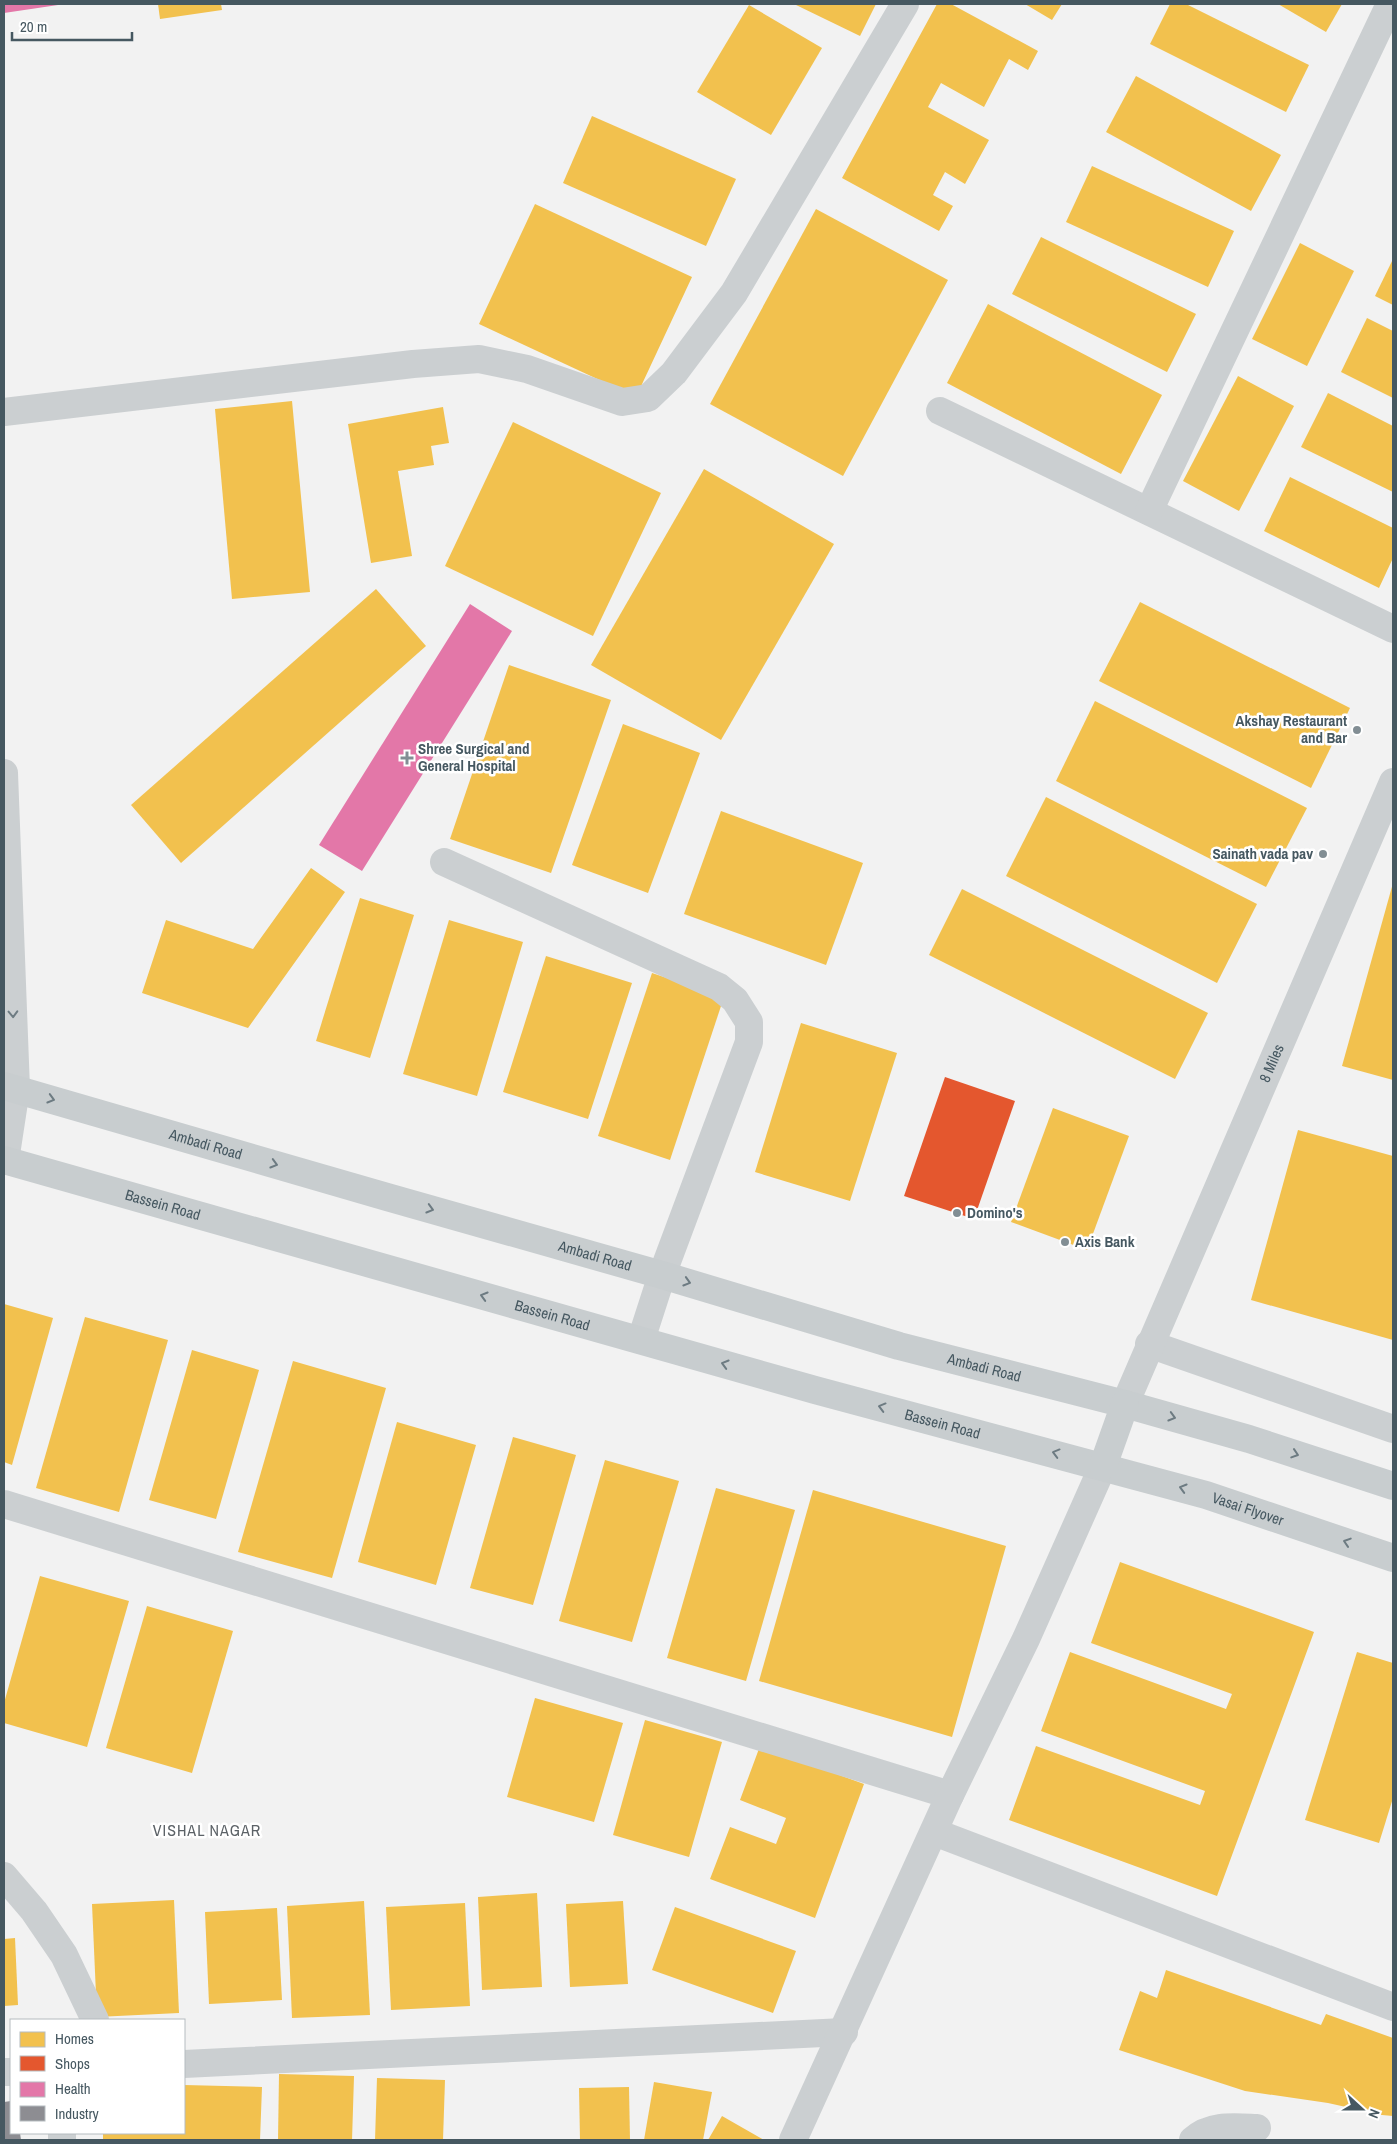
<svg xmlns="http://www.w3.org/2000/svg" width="1397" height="2144" font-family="'Archivo Narrow',sans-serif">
<rect width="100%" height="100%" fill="#f2f2f2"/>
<!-- homes -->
<g fill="#f2c14e">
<path d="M158,4H221L222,10L160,19Z"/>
<path d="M794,4H876L860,36Z"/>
<path d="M937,4H951L1038,51L1028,70L1009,59L984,107L941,83L928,107L989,140L965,184L945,172L933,195L953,206L939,231L842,178Z"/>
<path d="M1025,4H1062L1052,20Z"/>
<path d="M1170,4H1186L1309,65L1286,112L1150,44Z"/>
<path d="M1278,4H1342L1326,32Z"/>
<path d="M749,5L822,48L771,135L697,92Z"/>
<path d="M1136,76L1281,155L1251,211L1106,132Z"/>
<path d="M592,116L736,179L706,246L563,183Z"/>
<path d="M1092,166L1234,231L1208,287L1066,222Z"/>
<path d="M535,204L692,277L636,397L479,324Z"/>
<path d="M816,209L948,280L843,476L710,404Z"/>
<path d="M1041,237L1196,314L1167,372L1012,294Z"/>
<path d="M1300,243L1354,271L1307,366L1252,339Z"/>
<path d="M1393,259V305L1375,296Z"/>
<path d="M988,304L1162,395L1121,474L947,383Z"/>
<path d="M1367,318L1393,331V398L1341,372Z"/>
<path d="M1238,376L1294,406L1239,511L1183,481Z"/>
<path d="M1328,393L1393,426V492L1301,447Z"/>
<path d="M292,401L310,592L232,599L215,409Z"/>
<path d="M443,407L449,443L431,446L434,465L398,471L412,556L371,563L348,424Z"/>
<path d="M513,422L661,493L593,636L445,566Z"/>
<path d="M704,469L834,544L721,740L591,665Z"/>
<path d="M1290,477L1393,528V558L1379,588L1264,531Z"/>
<path d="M376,589L426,646L181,863L131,805Z"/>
<path d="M1140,602L1350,708L1311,788L1099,681Z"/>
<path d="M509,665L611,700L551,873L450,839Z"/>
<path d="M1095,701L1307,808L1266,887L1056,781Z"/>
<path d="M623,724L700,753L648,893L572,865Z"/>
<path d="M1046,797L1257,904L1217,983L1006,876Z"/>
<path d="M721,811L863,863L826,965L684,914Z"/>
<path d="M311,868L345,892L248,1028L142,993L166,920L253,949Z"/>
<path d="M1393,883V1080L1342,1066Z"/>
<path d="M962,889L1208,1013L1175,1079L929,955Z"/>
<path d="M360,898L414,915L370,1058L316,1041Z"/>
<path d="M449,920L523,942L477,1096L403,1074Z"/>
<path d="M546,956L632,983L588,1119L503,1092Z"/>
<path d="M652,973L724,997L670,1160L598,1136Z"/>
<path d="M801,1023L897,1053L850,1201L755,1172Z"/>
<path d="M1053,1108L1129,1136L1087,1250L1011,1222Z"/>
<path d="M1298,1130L1393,1156V1340L1251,1300Z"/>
<path d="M4,1304L53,1318L12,1465L4,1462Z"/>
<path d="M85,1317L168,1340L119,1512L36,1488Z"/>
<path d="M192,1350L259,1370L216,1519L149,1500Z"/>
<path d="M293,1361L386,1388L332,1578L238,1552Z"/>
<path d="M397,1422L476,1445L436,1585L358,1562Z"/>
<path d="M513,1437L576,1455L533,1605L470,1588Z"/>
<path d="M605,1460L679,1481L632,1642L559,1621Z"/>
<path d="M716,1488L795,1510L746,1681L667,1658Z"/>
<path d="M813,1490L1006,1546L952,1737L759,1681Z"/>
<path d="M1120,1562L1314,1632L1217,1896L1009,1820L1036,1746L1200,1805L1205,1791L1041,1731L1070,1652L1226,1709L1232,1694L1091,1643Z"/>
<path d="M40,1576L129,1601L87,1747L4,1723V1703Z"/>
<path d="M147,1606L233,1631L192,1773L106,1748Z"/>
<path d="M1357,1652L1393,1663V1798L1379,1843L1305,1820Z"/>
<path d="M535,1698L623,1723L594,1822L507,1797Z"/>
<path d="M645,1720L722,1742L689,1857L613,1835Z"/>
<path d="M760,1746L864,1784L815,1918L710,1879L730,1827L776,1844L786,1818L740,1800Z"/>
<path d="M537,1893L542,1987L482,1990L478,1897Z"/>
<path d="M174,1900L179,2013L97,2017L92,1904Z"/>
<path d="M364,1901L370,2015L292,2018L287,1906Z"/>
<path d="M623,1901L628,1984L570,1987L566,1904Z"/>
<path d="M465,1903L470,2006L391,2010L386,1907Z"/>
<path d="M675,1907L796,1951L773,2013L652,1970Z"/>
<path d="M277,1908L282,2000L209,2004L205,1912Z"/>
<path d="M15,1938L18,2005L4,2006V1939Z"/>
<path d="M1166,1970L1321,2025L1326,2014L1393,2038V2116L1382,2115L1328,2103L1245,2091L1119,2050L1140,1991L1157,1998Z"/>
<path d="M279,2074L354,2076L352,2140H278Z"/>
<path d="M377,2078L445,2080L443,2140H375Z"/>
<path d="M654,2082L712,2092L703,2140H644Z"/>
<path d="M184,2085L262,2087L260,2140H103V2133H184Z"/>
<path d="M629,2087L630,2140H580L579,2088Z"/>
<path d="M722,2116L764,2140H708Z"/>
</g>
<!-- shops -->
<path fill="#e4572e" d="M945,1077L1015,1101L974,1219L904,1196Z"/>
<!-- health -->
<g fill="#e377a8">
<path d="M4,4H58V5L4,13Z"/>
<path d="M470,604L512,631L362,871L319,845Z"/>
</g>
<!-- industry -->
<path fill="#8d8d92" d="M11,2101V2133H20L21,2140H4V2102Z"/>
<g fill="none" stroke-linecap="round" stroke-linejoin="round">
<!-- minor -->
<g stroke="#cbcfd1" stroke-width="28">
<path d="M940,411L1393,629"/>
<path d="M4,412L413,364L479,359L527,369L622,402L648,398L674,373L734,293L905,4"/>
<path d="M1149,511L1390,4"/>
<path d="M444,862L719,987L735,1000L749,1022V1042L662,1275L641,1340"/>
<path d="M1149,1344L1393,1429"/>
<path id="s1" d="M1125,1404L1393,782"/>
<path d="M4,1504L950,1795"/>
<path d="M934,1832L1393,2007"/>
<path d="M4,1876L34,1911L64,1955L95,2020"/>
<path d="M184,2064L844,2032"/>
<path d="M4,2072H11"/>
<path d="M62,2133V2140"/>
<path d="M793,2140L950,1795L1026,1639L1103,1466"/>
<path d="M1193,2140C1210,2124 1234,2127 1257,2128"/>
</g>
<!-- tertiary -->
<path stroke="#cbcfd1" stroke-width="28" d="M4,773L16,1089L5,1161"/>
<!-- primary -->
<g stroke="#c8cdcf" stroke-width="28">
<path id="s2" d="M4,1086L387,1197L662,1275L899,1346L1125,1404L1249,1439L1393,1486"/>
<path id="s3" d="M4,1160L815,1390L1206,1495L1393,1558"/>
<path d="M1103,1466L1125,1404"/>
</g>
</g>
<!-- one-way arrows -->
<defs><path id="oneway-chevron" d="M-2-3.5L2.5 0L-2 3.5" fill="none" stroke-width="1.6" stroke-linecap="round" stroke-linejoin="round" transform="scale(1.25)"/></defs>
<use stroke="#6e7c83" href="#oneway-chevron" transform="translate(13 1014) rotate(88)"/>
<g stroke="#6d7b82">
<use href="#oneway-chevron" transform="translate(51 1099) rotate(16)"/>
<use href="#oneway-chevron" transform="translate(274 1164) rotate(16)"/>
<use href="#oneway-chevron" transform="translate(430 1209) rotate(16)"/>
<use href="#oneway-chevron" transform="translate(687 1282) rotate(17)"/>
<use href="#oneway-chevron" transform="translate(484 1296) rotate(-164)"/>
<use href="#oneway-chevron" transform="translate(725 1364) rotate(-164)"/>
<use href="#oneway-chevron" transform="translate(882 1407) rotate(-165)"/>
<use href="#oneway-chevron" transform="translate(1172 1417) rotate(16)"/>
<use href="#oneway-chevron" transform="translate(1056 1453) rotate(-165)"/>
<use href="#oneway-chevron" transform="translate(1295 1454) rotate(18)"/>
<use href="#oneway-chevron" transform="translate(1183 1488) rotate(-164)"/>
<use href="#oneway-chevron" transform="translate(1347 1542) rotate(-162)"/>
</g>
<!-- markers -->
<g fill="#828e94" stroke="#fff" stroke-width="2">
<circle cx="1357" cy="730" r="5"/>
<path d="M404.5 750.5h5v5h5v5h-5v5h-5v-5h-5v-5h5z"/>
<circle cx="1323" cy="854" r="5"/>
<circle cx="957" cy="1213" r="5"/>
<circle cx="1065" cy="1242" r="5"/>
</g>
<g text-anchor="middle" stroke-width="5" stroke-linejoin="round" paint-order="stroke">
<!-- poi labels -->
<g font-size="15" font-weight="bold" fill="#465861" stroke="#fff" text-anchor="start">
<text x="1347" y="726" text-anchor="end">Akshay Restaurant<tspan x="1347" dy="17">and Bar</tspan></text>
<text x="418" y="754">Shree Surgical and<tspan x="418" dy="17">General Hospital</tspan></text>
<text x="1313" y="859" text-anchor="end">Sainath vada pav</text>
<text x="967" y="1218">Domino's</text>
<text x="1075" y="1247">Axis Bank</text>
</g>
<!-- street labels -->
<g font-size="15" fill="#465861" stroke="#fff">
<text dy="5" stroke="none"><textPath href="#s1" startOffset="371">8 Miles</textPath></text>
<text dy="5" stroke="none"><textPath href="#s2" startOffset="210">Ambadi Road</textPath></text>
<text dy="5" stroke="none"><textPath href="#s3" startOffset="165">Bassein Road</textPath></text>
<text dy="5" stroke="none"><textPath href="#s2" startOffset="615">Ambadi Road</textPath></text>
<text dy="5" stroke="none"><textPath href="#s3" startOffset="570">Bassein Road</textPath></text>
<text dy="5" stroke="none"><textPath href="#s2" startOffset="1020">Ambadi Road</textPath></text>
<text dy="5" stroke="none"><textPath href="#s3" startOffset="975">Bassein Road</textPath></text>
<text dy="5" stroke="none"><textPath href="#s3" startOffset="1292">Vasai Flyover</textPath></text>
</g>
<!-- neighbourhood labels -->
<g font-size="16" letter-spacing="1" fill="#5c6267" stroke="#fff">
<text x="207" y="1836">VISHAL NAGAR</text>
</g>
</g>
<!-- border -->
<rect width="1397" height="2144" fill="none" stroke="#465861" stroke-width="10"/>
<!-- legend -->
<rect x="10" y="2019" width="175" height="115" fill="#ffffff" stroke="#b5bcc0"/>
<rect x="20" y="2032" width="25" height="15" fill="#f2c14e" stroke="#b5bcc0"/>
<text x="55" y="2044" font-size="15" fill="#465861">Homes</text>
<rect x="20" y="2056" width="25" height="15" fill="#e4572e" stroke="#b5bcc0"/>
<text x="55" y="2069" font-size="15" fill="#465861">Shops</text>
<rect x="20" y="2082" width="25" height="15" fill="#e377a8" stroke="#b5bcc0"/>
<text x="55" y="2094" font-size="15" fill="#465861">Health</text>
<rect x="20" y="2106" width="25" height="15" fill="#8d8d92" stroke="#b5bcc0"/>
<text x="55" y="2119" font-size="15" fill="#465861">Industry</text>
<!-- north arrow -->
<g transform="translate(1362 2109) rotate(111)" stroke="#ffffff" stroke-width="4" paint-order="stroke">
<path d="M0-4L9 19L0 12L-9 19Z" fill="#465861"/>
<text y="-8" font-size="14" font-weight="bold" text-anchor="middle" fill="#465861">N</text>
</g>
<!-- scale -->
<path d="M12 32v8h120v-8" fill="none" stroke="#465861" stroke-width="2.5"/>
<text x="20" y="32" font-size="15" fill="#465861" stroke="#ffffff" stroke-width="4" paint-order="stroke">20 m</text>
</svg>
